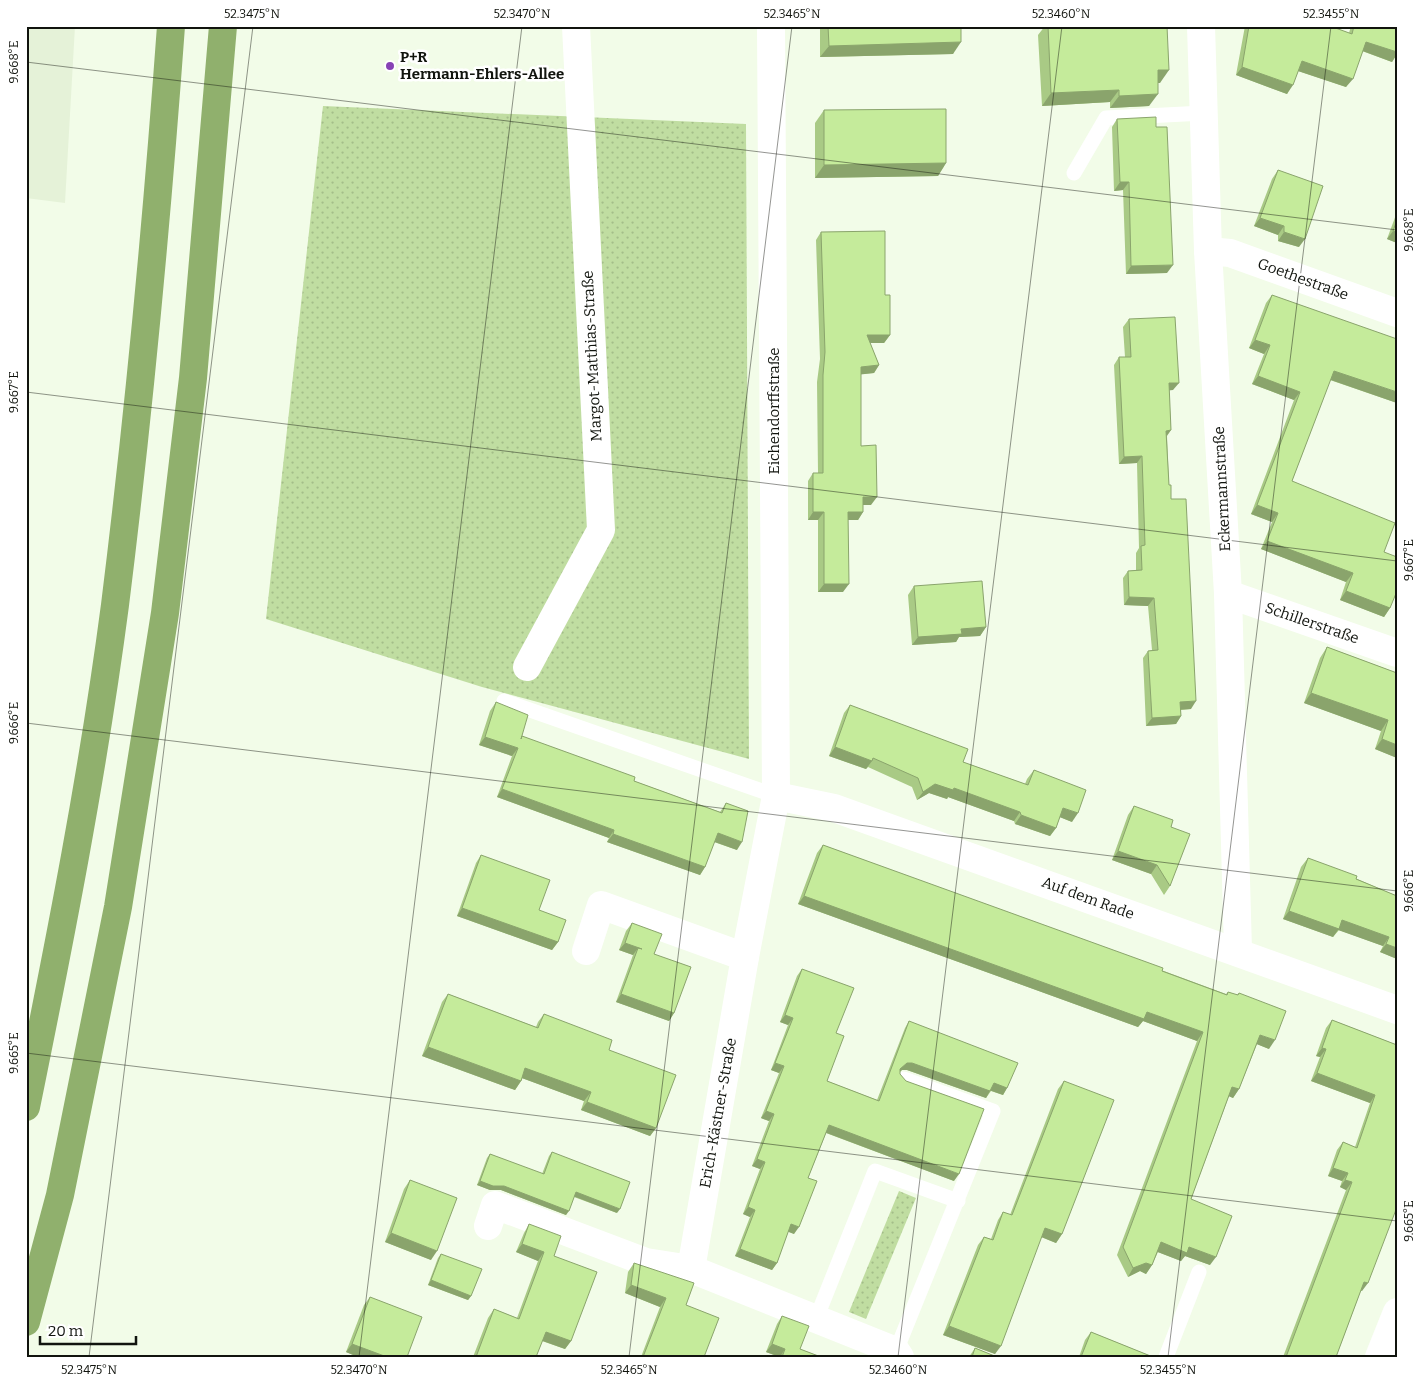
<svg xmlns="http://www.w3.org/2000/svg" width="1423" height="1383" font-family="Bitter,serif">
<defs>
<pattern id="grass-dots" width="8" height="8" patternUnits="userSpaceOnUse" patternTransform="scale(1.25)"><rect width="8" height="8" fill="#c0dda1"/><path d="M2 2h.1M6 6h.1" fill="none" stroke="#a4bd89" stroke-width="1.8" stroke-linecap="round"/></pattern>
</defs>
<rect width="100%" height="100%" fill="#f2fce8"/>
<!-- built -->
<path fill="#e5f2d8" d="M26,26H75L65,203L26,198Z"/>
<!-- grass -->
<g fill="url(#grass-dots)">
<path d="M323,106L746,124L749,759L482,687L266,619Z"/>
<path d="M899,1191L916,1198L866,1319L849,1312Z"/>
</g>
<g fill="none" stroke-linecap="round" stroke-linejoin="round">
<!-- lane -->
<g stroke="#fff" stroke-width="15">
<path d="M1074,173L1106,118L1204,113"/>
<path d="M504,701L776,796"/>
<path d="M816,1319L875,1171L958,1201"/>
<path d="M896,1351L993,1111L904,1079"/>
<path d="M1166,1357L1199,1272"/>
</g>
<!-- street -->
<g stroke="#fff" stroke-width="28">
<path d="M771,26L776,796L745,957L691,1269L896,1351L900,1357"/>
<path d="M1201,26L1208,251L1228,594L1238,951"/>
<path d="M1208,251L1230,253L1397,313"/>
<path d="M1228,594L1397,653"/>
<path d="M527,667L601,530L576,26"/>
<path d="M776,796L834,808L1397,1010"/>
<path d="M586,951L601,905L745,957"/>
<path d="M488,1226L495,1205L646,1262L691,1269"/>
<path d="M1379,1357L1397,1312"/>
</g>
<!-- highway -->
<g stroke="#90b06d" stroke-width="28">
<path d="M26,1107C60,940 93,773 115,605C139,412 157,219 171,26"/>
<path d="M26,1322L60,1195L118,907L165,613L193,378L223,26"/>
</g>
</g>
<!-- wall -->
<g fill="#a9ca85">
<path d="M820,26H961L953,54L820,57Z"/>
<path d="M1045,26H1167L1160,83H1158L1149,106L1110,108V102L1042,106L1038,35Z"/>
<path d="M1245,26H1330L1349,33L1351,26H1397V54L1392,62L1362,51L1346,87L1298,71L1287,94L1236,75Z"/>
<path d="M824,110L946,163L938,176L815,178V123Z"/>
<path d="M1117,119L1167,273L1126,274L1123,190L1114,191L1112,127Z"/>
<path d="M1278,170L1299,247L1278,241V235L1254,226L1272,179Z"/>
<path d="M1397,212V243L1387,239Z"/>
<path d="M821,232L885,295L890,335L884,343H870L879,365L874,373L861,374V446L871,505H863V512L858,520H848L843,592H818V520H808V481L813,473H818L817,382L820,359L816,240Z"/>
<path d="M1272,295L1397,403L1330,380L1292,481L1384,552L1390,608L1384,617L1340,600L1346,582L1261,549L1272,522L1251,514L1294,400L1252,384L1264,354L1249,348L1266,303Z"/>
<path d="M1129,319L1173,390H1169L1171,430L1167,436L1169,485L1171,499L1191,709L1181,710V716L1176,724L1146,726L1143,658L1148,651L1152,650L1148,606L1124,605L1123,578L1128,571L1136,570V553L1139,548L1137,463L1119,464L1114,365L1119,357H1125L1123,327Z"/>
<path d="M914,586L986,627L980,636L959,637L956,642L912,645L908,595Z"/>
<path d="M1327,647L1397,673V758L1375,749L1381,731L1304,703L1320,658Z"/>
<path d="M496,702L522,736L634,781L720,812L726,803L737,850L714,842L705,867L700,875L607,842L609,838L497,797L512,756L479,745L490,711Z"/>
<path d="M850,705L963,762L1025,784L1027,779L1034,770L1072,822L1060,817L1056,828L1050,836L1015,824L1014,821L948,797L947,799L929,793L917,800L912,787L868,767L866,769L829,756L844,713Z"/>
<path d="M1134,806L1170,886L1164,895L1151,874L1112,860L1128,815Z"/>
<path d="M823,845L1226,994L1228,992L1237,995L1239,993L1269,1049L1257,1044L1239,1089L1233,1098L1229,1096L1191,1199L1210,1265L1185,1256L1181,1261L1158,1252L1152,1265L1146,1274L1140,1271L1128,1277L1117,1255L1197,1041L1143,1021L1138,1027L798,904L817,853Z"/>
<path d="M481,855L539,910L558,942L552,950L457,916L476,863Z"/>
<path d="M1308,858L1397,896V959L1380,952L1383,946L1339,930L1333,937L1283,919L1301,867Z"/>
<path d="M632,923L654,954L674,1013L669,1021L616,1002L633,955L619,950L626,931Z"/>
<path d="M802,969L836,1033L827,1081L877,1100L905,1028L909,1021L1007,1088L1003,1095L991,1091L986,1098L907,1070H902L900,1072V1074L954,1181L826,1133L808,1178L794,1234L788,1231L777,1263L772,1270L735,1256L750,1217L743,1214L760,1169L752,1166L769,1121L761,1118L779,1073L771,1070L788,1025L780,1022L797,976Z"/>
<path d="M448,994L536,1027L538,1022L544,1014L609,1050L656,1128L650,1136L581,1110L584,1101L522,1078L521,1081L515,1090L422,1056L442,1002Z"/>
<path d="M1332,1020L1397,1045L1362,1291L1361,1290L1336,1357H1283L1346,1190L1340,1187L1342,1181L1328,1176L1337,1150L1343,1142L1355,1147L1370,1103L1311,1081L1320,1057L1316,1056L1326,1028Z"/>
<path d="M1064,1081L1062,1234L1056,1243L1041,1237L995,1354L943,1335L978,1245L984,1237L991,1239L998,1220L1003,1212L1010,1215L1058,1089Z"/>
<path d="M552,1152L617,1213L574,1197L566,1215L501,1190H490L477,1185L487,1158L490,1154L542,1174L549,1156Z"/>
<path d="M410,1180L431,1260L385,1242L404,1189Z"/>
<path d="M529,1224L554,1256L571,1341L565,1349L542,1341L536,1357H473L488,1318L494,1309L517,1318L538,1261L516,1252L524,1233Z"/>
<path d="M441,1254L471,1296L468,1300L428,1285L438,1258Z"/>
<path d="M634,1263L686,1305L704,1357H641L660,1307L625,1293L628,1272Z"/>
<path d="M370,1297L407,1357H358L346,1352L364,1305Z"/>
<path d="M782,1316L800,1349L821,1357H779L766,1352L777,1324Z"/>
<path d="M1091,1332L1153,1357H1079L1085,1340Z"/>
<path d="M975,1348L997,1357H969Z"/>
</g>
<!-- shaded-wall -->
<g fill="#8aa46c">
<path d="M961,42L953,54L820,57L829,46Z"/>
<path d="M1366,42L1397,52V54L1392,62L1360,50Z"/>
<path d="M1302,61L1353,79L1346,87L1295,70Z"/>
<path d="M1242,67L1293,85L1287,94L1236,75Z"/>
<path d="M1158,70H1169L1160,83H1149Z"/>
<path d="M1119,90L1110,102L1042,106L1051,93Z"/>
<path d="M1158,94L1149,106L1110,108L1119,96Z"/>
<path d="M946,163L938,176L815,178L824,165Z"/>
<path d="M1120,182H1129L1123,190L1114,191Z"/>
<path d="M1260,218L1284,226L1278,235L1254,226Z"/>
<path d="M1393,231L1397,232V243L1387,239Z"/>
<path d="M1284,232L1305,239L1299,247L1278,241Z"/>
<path d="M1173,265L1167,273L1126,274L1131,266Z"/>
<path d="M867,335H890L884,343H862Z"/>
<path d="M1255,340L1270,345L1264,354L1249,348Z"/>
<path d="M879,365L874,373L856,375L861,367Z"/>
<path d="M1334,371L1397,392V403L1328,379Z"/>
<path d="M1258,376L1300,392L1294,400L1252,384Z"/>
<path d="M1169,383H1179L1173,390L1164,391Z"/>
<path d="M1171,430L1165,438L1166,431Z"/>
<path d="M1142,456L1137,463L1119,464L1124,457Z"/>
<path d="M863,497H877L871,505H858Z"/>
<path d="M1257,505L1278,513L1272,522L1251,514Z"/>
<path d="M813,512H824L818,520H808Z"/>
<path d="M848,512H863L858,520H843Z"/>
<path d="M1267,541L1353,573L1346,582L1261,549Z"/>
<path d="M824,584H849L843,592H818Z"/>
<path d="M1346,591L1390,608L1384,617L1340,600Z"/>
<path d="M1129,597L1154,598L1148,606L1124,605Z"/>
<path d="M986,627L980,636L959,637L956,642L912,645L918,637L961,629Z"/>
<path d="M1311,693L1388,720L1381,731L1304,703Z"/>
<path d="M1196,701L1191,709L1175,710L1180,702Z"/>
<path d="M1181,716L1176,724L1146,726L1152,718Z"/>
<path d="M485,737L518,748L512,756L479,745Z"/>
<path d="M1382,739L1397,745V758L1375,749Z"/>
<path d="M835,747L872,761L866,769L829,756Z"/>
<path d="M935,784L954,788L1020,812L1014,821L948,797L947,799L929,793L917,800L923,792Z"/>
<path d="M502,789L614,830L609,838L497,797Z"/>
<path d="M1063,808L1078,813L1072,822L1057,816Z"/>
<path d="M1021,815L1056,828L1050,836L1015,824Z"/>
<path d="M718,833L742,842L737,850L712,841Z"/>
<path d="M613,834L705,867L700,875L607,842Z"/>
<path d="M1118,851L1157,865L1151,874L1112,860Z"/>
<path d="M804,896L1147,1012L1203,1032L1197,1041L1143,1021L1138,1027L798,904Z"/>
<path d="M462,908L558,942L552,950L457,916Z"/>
<path d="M1289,911L1342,920L1389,937L1383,946L1338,930L1333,937L1283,919Z"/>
<path d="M625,943L642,949L638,948L633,955L619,950Z"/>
<path d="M1386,944L1397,948V959L1380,952Z"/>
<path d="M621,994L674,1013L669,1021L616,1002Z"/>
<path d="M785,1015L793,1018L788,1025L780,1022Z"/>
<path d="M1260,1035L1275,1040L1269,1049L1254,1043Z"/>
<path d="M428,1047L521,1081L515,1090L422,1056Z"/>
<path d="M1322,1048L1326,1049L1320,1057L1316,1056Z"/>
<path d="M775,1063L784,1066L779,1073L771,1070Z"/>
<path d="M907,1063H912L990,1091L986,1098L907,1070H902L895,1075L900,1069Z"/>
<path d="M525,1068L591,1092L584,1101L519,1077Z"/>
<path d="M1317,1073L1375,1095L1370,1103L1311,1081Z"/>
<path d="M994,1083L1007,1088L1003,1095L989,1090Z"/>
<path d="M1232,1087L1239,1089L1233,1098L1226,1095Z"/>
<path d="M587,1102L656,1128L650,1136L581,1110Z"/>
<path d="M766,1111L774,1114L769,1121L761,1118Z"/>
<path d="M829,1125L959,1174L954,1181L824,1132Z"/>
<path d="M757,1159L765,1162L760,1169L752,1166Z"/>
<path d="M1333,1168L1348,1173L1342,1181L1328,1176Z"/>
<path d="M1345,1180L1352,1182L1346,1190L1340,1187Z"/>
<path d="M480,1181L504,1186L569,1211L566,1215L501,1190H490L477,1185Z"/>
<path d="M576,1192L620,1209L617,1213L573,1196Z"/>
<path d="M748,1207L755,1210L750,1217L743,1214Z"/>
<path d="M791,1224L799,1227L794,1234L786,1231Z"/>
<path d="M1045,1228L1062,1234L1056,1243L1039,1236Z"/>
<path d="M391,1233L437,1251L431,1260L385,1242Z"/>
<path d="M1161,1242L1189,1247L1216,1257L1210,1265L1185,1256L1181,1261L1155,1251Z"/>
<path d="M522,1244L544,1252L538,1261L516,1252Z"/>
<path d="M740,1249L777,1263L772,1270L735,1256Z"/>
<path d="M1146,1263L1152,1265L1146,1274L1140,1271L1128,1277L1133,1268Z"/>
<path d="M431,1280L471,1296L468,1300L428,1285Z"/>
<path d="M1364,1282L1368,1283L1362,1291L1359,1290Z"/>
<path d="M631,1285L666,1298L660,1307L625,1293Z"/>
<path d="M949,1326L1001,1346L995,1354L943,1335Z"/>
<path d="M546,1332L571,1341L565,1349L540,1340Z"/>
<path d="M352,1344L387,1357H358L346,1352Z"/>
<path d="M772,1344L785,1349L780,1357L766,1352Z"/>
</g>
<!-- building -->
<g fill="#c5eb9b" stroke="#8aa46c">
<path d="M828,26H961V42L829,46Z"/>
<path d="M1048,26H1167L1169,70H1158V94L1119,96V90L1051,93Z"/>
<path d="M1249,26H1330L1352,34L1354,26H1397V52L1366,42L1353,79L1302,61L1293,85L1242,67Z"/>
<path d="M946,109V163L824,165V110Z"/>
<path d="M1156,117V127H1167L1173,265L1131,266L1129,182H1120L1117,119Z"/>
<path d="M1278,170L1323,186L1305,239L1284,232V226L1260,218Z"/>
<path d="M1397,220V232L1393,231Z"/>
<path d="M885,231V295H890V335H867L879,365L861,367V446L876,445L877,497H863V512H848L849,584H824V512H813V473H823V375L825,352L821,232Z"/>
<path d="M1272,295L1397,339V392L1334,371L1292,481L1395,523L1384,552L1397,557V591L1390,608L1346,591L1353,573L1267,541L1278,513L1257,505L1300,392L1258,376L1270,345L1255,340Z"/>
<path d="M1175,317L1179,383H1169L1171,430L1166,431L1169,485H1171V499H1186L1196,701L1180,702L1181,716L1152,718L1148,651L1158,650L1154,598L1129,597L1128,571L1142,570L1141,546L1145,545L1142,456L1124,457L1119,357H1131L1129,319Z"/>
<path d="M982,581L986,627L961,629L962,634L918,637L914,586Z"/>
<path d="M1327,647L1397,673V745L1382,739L1388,720L1311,693Z"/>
<path d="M496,702L528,715L521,739L522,736L613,769L635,777L634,781L722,813L726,803L748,811L742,842L718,833L705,867L613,834L614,830L502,789L518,748L485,737Z"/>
<path d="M850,705L968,749L963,762L1028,785L1034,770L1086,790L1078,813L1063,808L1056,828L1021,815L1020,812L954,788L953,790L935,784L923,792L918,778L873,758L872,761L835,747Z"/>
<path d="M1134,806L1173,820L1171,827L1190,834L1170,886L1157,865L1118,851Z"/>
<path d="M823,845L1163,968L1162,971L1227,995L1228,992L1238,995L1239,993L1286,1011L1275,1040L1260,1035L1239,1089L1232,1087L1191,1199L1232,1216L1216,1257L1189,1247L1187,1253L1161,1242L1152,1265L1146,1263L1133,1268L1123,1247L1203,1032L1147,1012L1144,1019L804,896Z"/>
<path d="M481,855L550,880L539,910L566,920L558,942L462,908Z"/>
<path d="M1308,858L1357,876L1356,879L1397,896V948L1386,944L1389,937L1342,920L1339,929L1289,911Z"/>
<path d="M632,923L662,934L654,954L691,967L674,1013L621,994L638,948L642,949L625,943Z"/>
<path d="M802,969L854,988L836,1033L844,1036L827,1081L879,1101L909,1021L1018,1063L1007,1088L994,1083L990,1091L912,1063H907L900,1069V1074L906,1081L984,1109L959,1174L829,1125L808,1178L817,1181L799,1227L791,1224L777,1263L740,1249L755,1210L748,1207L765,1162L757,1159L774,1114L766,1111L784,1066L775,1063L793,1018L785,1015Z"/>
<path d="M448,994L538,1028L544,1014L612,1040L609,1050L676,1075L656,1128L587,1102L591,1092L525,1068L521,1081L428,1047Z"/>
<path d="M1332,1020L1397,1045V1207L1368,1283L1364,1282L1336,1357H1286L1352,1182L1345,1180L1348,1173L1333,1168L1343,1142L1357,1148L1375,1095L1317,1073L1326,1049L1322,1048Z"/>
<path d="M1064,1081L1114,1100L1062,1234L1045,1228L1001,1346L949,1326L984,1237L993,1240L1003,1212L1012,1215Z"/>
<path d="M552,1152L630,1182L620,1209L576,1192L569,1211L504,1186H493L480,1181L490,1154L544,1174Z"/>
<path d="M410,1180L457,1198L437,1251L391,1233Z"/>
<path d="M529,1224L561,1236L554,1256L597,1272L571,1341L546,1332L536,1357H476L494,1309L519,1319L544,1252L522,1244Z"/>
<path d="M441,1254L482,1269L471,1296L431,1280Z"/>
<path d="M634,1263L694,1283L686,1305L719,1318L704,1357H643L666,1298L631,1285Z"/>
<path d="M370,1297L422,1317L407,1357H387L352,1344Z"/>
<path d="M782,1316L809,1326L800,1349L821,1357H782L785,1349L772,1344Z"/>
<path d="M1091,1332L1153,1357H1081Z"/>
<path d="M975,1348L997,1357H972Z"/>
</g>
<!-- ticks -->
<path fill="none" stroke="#11140e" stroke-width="1" stroke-opacity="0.45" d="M26,62L1397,230M26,392L1397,561M26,723L1397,891M26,1053L1397,1221M89,1357L253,26M359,1357L522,26M629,1357L792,26M898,1357L1062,26M1168,1357L1331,26"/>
<!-- markers -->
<circle fill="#8742b5" stroke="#fff" stroke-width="2" cx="390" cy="66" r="5"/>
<g text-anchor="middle" stroke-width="5" stroke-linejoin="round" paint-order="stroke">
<!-- poi labels -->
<g font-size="15" font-weight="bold" fill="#11140e" stroke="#fff" text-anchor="start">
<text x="400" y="62">P+R<tspan x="400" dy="17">Hermann-Ehlers-Allee</tspan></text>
</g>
<!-- street labels -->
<g font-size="15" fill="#11140e" stroke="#fff">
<text transform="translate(1303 279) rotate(20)" y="5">Goethestraße</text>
<text transform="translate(592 356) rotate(-93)" y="5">Margot-Matthias-Straße</text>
<text transform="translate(774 411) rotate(-90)" y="5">Eichendorffstraße</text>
<text transform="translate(1222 489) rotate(-93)" y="5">Eckermannstraße</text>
<text transform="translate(1312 623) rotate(19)" y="5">Schillerstraße</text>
<text transform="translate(1088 898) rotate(20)" y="5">Auf dem Rade</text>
<text transform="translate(718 1113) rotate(-80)" y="5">Erich-Kästner-Straße</text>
</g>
</g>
<!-- border -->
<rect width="1423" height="1383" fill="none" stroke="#ffffff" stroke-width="55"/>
<!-- scale -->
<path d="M40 1336v8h96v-8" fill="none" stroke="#11140e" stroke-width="2.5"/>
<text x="48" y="1336" font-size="15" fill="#11140e" stroke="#ffffff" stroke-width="4" paint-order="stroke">20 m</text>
<rect x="28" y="28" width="1368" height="1328" fill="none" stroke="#11140e" stroke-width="2"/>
<g font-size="12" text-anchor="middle" fill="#11140e">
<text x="252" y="18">52.3475°N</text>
<text x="522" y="18">52.3470°N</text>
<text x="792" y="18">52.3465°N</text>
<text x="1061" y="18">52.3460°N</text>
<text x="1331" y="18">52.3455°N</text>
<text transform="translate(14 62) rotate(-90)" y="4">9.668°E</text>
<text transform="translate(1409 230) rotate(-90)" y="4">9.668°E</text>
<text transform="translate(14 392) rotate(-90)" y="4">9.667°E</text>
<text transform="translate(1409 560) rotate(-90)" y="4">9.667°E</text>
<text transform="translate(14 723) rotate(-90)" y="4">9.666°E</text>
<text transform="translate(1409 891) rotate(-90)" y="4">9.666°E</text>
<text transform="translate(14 1053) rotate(-90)" y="4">9.665°E</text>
<text transform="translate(1409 1221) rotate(-90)" y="4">9.665°E</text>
<text x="89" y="1374">52.3475°N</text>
<text x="359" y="1374">52.3470°N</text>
<text x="629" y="1374">52.3465°N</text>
<text x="898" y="1374">52.3460°N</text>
<text x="1168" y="1374">52.3455°N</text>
</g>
</svg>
